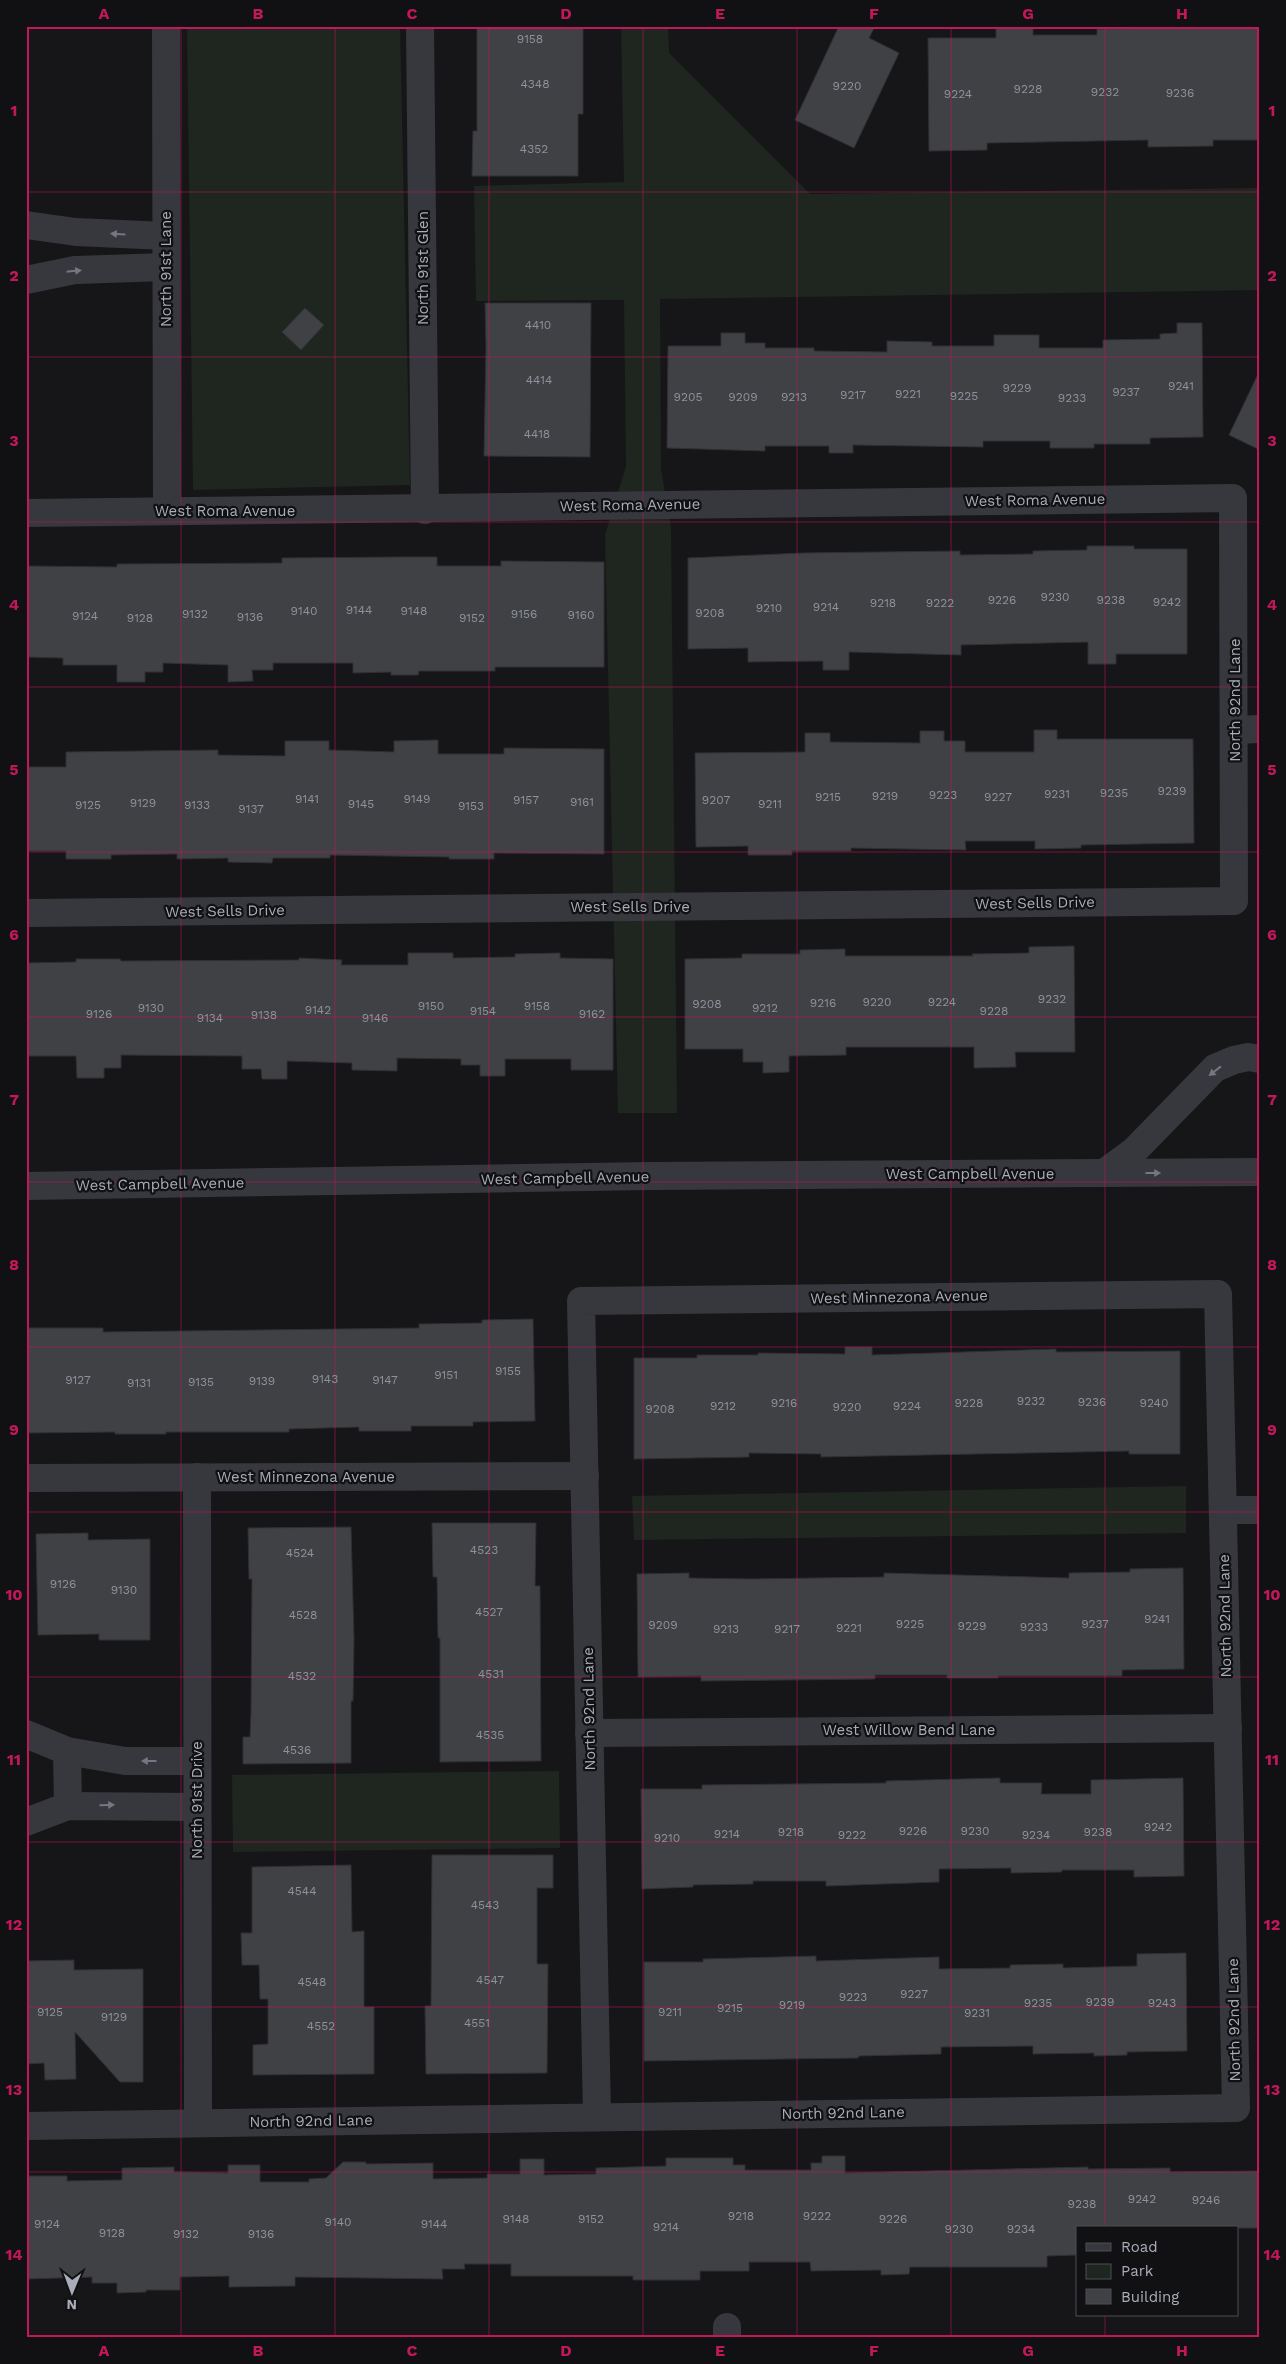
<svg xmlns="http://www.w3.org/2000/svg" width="1286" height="2364" font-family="'Work Sans',sans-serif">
<rect width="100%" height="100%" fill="#161618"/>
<!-- green -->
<g fill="#1e261f">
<path d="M187,26H400L410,485L193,490Z"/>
<path d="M621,26H668L669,53L810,194L1260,188V290L660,299L661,469L671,528L677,1113H618L605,535L626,466L624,300L476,301L474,186L624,182Z"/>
<path d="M1186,1486V1533L634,1540L632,1496Z"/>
<path d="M559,1771L560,1848L233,1852L232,1775Z"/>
</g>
<!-- building -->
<g fill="#404145" stroke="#303034">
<path d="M477,26H583V114H578V176H472L473,131H477Z"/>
<path d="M839,26H875L869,38L899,53L854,148L795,120Z"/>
<path d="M1033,26V35H1097V29L1181,28V26L1259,27L1260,140H1213V146L1148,147V140L987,143V150L929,151L928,38H996V27Z"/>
<path d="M485,303H591L590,457L484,456L486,347Z"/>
<path d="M305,308L324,325L301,350L282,332Z"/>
<path d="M1177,323H1202L1203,437L1150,438V444H1094V448H1050V441H983V447L853,445V453H829V446H765V451L667,448L668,346H721V333H745V343H765V348H814V351L887,352V341L932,342V346H994V335H1039V348H1103V340L1160,339V334L1177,333Z"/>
<path d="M1260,370V450L1229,435Z"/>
<path d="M1087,546H1134V549H1187V654H1116V664H1088V642L961,645V655L849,652V670H823V661L748,662V648L688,649V558L803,553L960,551V555L1033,554V551L1087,550Z"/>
<path d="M397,557H437V566H501V561L604,562V667H495V671H419L418,675H391V672L353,673V663H273V670H252L253,681L228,682V665L163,663V672H145V682H117V665H63V658L26,657V566L117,567V564L282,563V558Z"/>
<path d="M1034,730H1057V739H1193L1194,843L1081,845V848L1035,849V841H965L966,850L851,848V851H792V855H748V846L696,847L695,753L805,752V733H830V742L920,743V731H944V741H965V752H1034Z"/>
<path d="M438,740V754H504V748L604,749V854L494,853V859H449V857L330,855V858H273L272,863L228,862V858L177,859V854L111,855V859H66V851H26V767H66V752L218,750V755L285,756V741H329V750L394,752V741Z"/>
<path d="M1074,946L1075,1052H1015L1016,1067L974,1068V1047H846V1055L789,1056V1072L763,1073V1062H743V1049H685V959L742,958V954H800V950L845,949V956H973L972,954L1029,953V947Z"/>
<path d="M408,953H453V958L515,957V954L560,953V958L613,959V1070H571V1059H505V1076H480V1065H461V1059L397,1058V1071L352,1070V1063L287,1061V1079H262L261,1069H242V1056L121,1055V1068H104V1078H77L76,1056H26V963L76,962V959H120L121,961L299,960V958L342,960L341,965H408Z"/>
<path d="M533,1319L535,1421L473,1422V1426H411V1431H359V1427L289,1429V1432H166V1434H115V1432L26,1433V1328H103V1332L419,1328V1324L482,1323V1320Z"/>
<path d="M845,1347H872V1355L1056,1349V1352L1180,1351V1454H1129V1451L821,1457V1454L749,1453V1457L634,1459V1358H697V1355H758V1353L845,1354Z"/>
<path d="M432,1523H536L535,1586H540L541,1761L440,1762V1638H438L437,1577H433Z"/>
<path d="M351,1527L354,1640L353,1701H351V1763L243,1764V1737H250L251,1713L252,1579H249L248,1528Z"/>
<path d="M88,1533V1540L150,1539V1640H99V1634L38,1635L36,1534Z"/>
<path d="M1183,1568L1184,1669L1122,1670V1676H998V1678H947V1675H875V1679L701,1681V1676L638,1677L637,1574L689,1573V1578L751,1579L884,1577V1573L1069,1578V1573L1130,1572V1569Z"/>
<path d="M1000,1778V1783H1042L1041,1794H1091V1780L1183,1778L1184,1876L1134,1877V1870H1062V1872L1011,1873V1868L939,1869V1882L826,1886V1881H753V1884L693,1885V1887L642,1889L641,1789H702V1785L886,1783V1781Z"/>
<path d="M432,1855H553V1888H537V1964H548L547,2073L426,2074L425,2006H431Z"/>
<path d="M351,1865L352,1932L364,1931V2007H374V2074L253,2075V2045L268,2044V1999H260L259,1965H242L241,1933H252V1867Z"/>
<path d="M1186,1953L1187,2051L1127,2052V2055L1094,2056V2053L1033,2054V2046L941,2047V2054L859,2056L858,2058L644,2061V1962H703V1959L816,1956V1961L939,1957V1969L1010,1968V1965L1063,1964V1968L1137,1966V1954Z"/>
<path d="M74,1960V1970L143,1969V2082H120L75,2032L76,2079L45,2080L44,2063L26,2064V1961Z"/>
<path d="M822,2156H845V2173L1088,2167V2169L1170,2168V2172L1260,2171V2228H1077V2255L1047,2256V2267H910L909,2274L881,2275V2270L811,2271L810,2262H749V2271H700V2280H633V2276H511V2264H464L465,2269H442L443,2279L295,2277V2286L229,2287V2276L180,2277V2290H146V2292L117,2293V2283H92V2277L26,2279V2176H67V2181L122,2180V2168L174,2167V2172L228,2173V2165H260V2182H309V2179L326,2178L343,2162H366V2164L433,2163V2179L487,2178V2174H520V2159H544V2175L596,2174V2168L666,2166V2158H733V2165H745V2170H811V2163H822Z"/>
</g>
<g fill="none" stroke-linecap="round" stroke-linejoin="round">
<!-- street -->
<g stroke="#37383d" stroke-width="28">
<path d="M166,26L167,511"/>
<path d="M420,26L425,510"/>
<path d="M26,225L76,232L166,236"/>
<path d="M26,280L75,270L166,267"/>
<path d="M26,513L1233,498L1234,901L26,913"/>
<path d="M1235,730L1260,729"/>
<path d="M1104,1173L1134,1151L1215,1068L1234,1060L1248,1057L1260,1059"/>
<path d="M26,1186L651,1176L1260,1172"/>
<path d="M197,1477L198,2123"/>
<path d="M26,1478L585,1476"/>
<path d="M1223,1510H1260"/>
<path d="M589,1733L1228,1728"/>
<path d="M26,1734L67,1751L125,1761H197"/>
<path d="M67,1751L68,1806"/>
<path d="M26,1822L68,1806L197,1807"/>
<path d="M26,2126L1236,2108L1218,1294L581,1301L597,2116"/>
<path d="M727,2327V2338"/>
</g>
</g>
<!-- one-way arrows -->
<defs><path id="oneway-solid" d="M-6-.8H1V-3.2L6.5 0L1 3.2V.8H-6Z" transform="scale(1.25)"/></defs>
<g fill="#757881">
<use href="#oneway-solid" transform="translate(118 234) rotate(-177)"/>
<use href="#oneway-solid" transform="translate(74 271) rotate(-6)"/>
<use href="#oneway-solid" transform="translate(1215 1071) rotate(142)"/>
<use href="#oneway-solid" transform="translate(1153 1173)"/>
<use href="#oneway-solid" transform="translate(149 1761) rotate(180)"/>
<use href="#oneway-solid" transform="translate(107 1805) rotate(-1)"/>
</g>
<!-- grid -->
<path fill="none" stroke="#c2185b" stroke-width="1" stroke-opacity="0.55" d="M181,26V2338M335,26V2338M489,26V2338M643,26V2338M797,26V2338M951,26V2338M1105,26V2228M26,192H1260M26,357H1260M26,522H1260M26,687H1260M26,852H1260M26,1017H1260M26,1182H1260M26,1347H1260M26,1512H1260M26,1677H1260M26,1842H1260M26,2007H1260M26,2172H1260M1105,2315V2338"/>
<g text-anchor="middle" stroke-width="4.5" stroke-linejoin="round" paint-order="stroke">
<!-- number labels -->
<g font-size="12" fill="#8e929b">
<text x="530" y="43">9158</text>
<text x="535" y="88">4348</text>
<text x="847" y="90">9220</text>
<text x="1028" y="93">9228</text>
<text x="1105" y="96">9232</text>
<text x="1180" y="97">9236</text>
<text x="958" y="98">9224</text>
<text x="534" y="153">4352</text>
<text x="538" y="329">4410</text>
<text x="539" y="384">4414</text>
<text x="1181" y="390">9241</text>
<text x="1017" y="392">9229</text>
<text x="1126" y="396">9237</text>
<text x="908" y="398">9221</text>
<text x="853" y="399">9217</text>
<text x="964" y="400">9225</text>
<text x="688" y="401">9205</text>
<text x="743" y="401">9209</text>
<text x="794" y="401">9213</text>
<text x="1072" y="402">9233</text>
<text x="537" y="438">4418</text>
<text x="1055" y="601">9230</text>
<text x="1002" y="604">9226</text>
<text x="1111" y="604">9238</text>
<text x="1167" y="606">9242</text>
<text x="883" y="607">9218</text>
<text x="940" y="607">9222</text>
<text x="826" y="611">9214</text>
<text x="769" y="612">9210</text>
<text x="359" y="614">9144</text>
<text x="304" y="615">9140</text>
<text x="414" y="615">9148</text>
<text x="710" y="617">9208</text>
<text x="195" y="618">9132</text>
<text x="524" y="618">9156</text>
<text x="581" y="619">9160</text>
<text x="85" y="620">9124</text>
<text x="250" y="621">9136</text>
<text x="140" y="622">9128</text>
<text x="472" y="622">9152</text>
<text x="1172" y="795">9239</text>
<text x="1114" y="797">9235</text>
<text x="1057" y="798">9231</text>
<text x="943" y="799">9223</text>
<text x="885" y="800">9219</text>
<text x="828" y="801">9215</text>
<text x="998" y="801">9227</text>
<text x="307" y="803">9141</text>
<text x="417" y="803">9149</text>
<text x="526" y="804">9157</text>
<text x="716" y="804">9207</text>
<text x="582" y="806">9161</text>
<text x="143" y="807">9129</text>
<text x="361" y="808">9145</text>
<text x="770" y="808">9211</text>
<text x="88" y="809">9125</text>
<text x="197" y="809">9133</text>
<text x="471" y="810">9153</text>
<text x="251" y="813">9137</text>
<text x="1052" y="1003">9232</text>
<text x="877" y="1006">9220</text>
<text x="942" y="1006">9224</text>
<text x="823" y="1007">9216</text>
<text x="707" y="1008">9208</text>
<text x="431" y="1010">9150</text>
<text x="537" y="1010">9158</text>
<text x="151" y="1012">9130</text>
<text x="765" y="1012">9212</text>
<text x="318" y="1014">9142</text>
<text x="483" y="1015">9154</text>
<text x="994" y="1015">9228</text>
<text x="99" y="1018">9126</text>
<text x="592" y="1018">9162</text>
<text x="264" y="1019">9138</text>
<text x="210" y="1022">9134</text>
<text x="375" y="1022">9146</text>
<text x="508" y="1375">9155</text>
<text x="446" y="1379">9151</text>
<text x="325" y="1383">9143</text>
<text x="78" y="1384">9127</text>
<text x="385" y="1384">9147</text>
<text x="262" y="1385">9139</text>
<text x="201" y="1386">9135</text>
<text x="139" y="1387">9131</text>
<text x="1031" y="1405">9232</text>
<text x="1092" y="1406">9236</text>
<text x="784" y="1407">9216</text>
<text x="969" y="1407">9228</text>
<text x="1154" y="1407">9240</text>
<text x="723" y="1410">9212</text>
<text x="907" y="1410">9224</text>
<text x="847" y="1411">9220</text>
<text x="660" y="1413">9208</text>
<text x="484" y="1554">4523</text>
<text x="300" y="1557">4524</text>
<text x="63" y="1588">9126</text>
<text x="124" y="1594">9130</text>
<text x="489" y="1616">4527</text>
<text x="303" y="1619">4528</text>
<text x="1157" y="1623">9241</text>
<text x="910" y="1628">9225</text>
<text x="1095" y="1628">9237</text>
<text x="663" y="1629">9209</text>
<text x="972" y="1630">9229</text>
<text x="1034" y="1631">9233</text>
<text x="849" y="1632">9221</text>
<text x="726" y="1633">9213</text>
<text x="787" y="1633">9217</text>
<text x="491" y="1678">4531</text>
<text x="302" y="1680">4532</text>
<text x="490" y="1739">4535</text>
<text x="297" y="1754">4536</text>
<text x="1158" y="1831">9242</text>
<text x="913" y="1835">9226</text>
<text x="975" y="1835">9230</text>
<text x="791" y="1836">9218</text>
<text x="1098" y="1836">9238</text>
<text x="727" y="1838">9214</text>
<text x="852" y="1839">9222</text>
<text x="1036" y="1839">9234</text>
<text x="667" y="1842">9210</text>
<text x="302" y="1895">4544</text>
<text x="485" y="1909">4543</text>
<text x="490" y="1984">4547</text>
<text x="312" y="1986">4548</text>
<text x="914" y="1998">9227</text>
<text x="853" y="2001">9223</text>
<text x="1100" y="2006">9239</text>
<text x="1038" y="2007">9235</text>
<text x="1162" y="2007">9243</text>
<text x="792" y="2009">9219</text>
<text x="730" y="2012">9215</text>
<text x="50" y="2016">9125</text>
<text x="670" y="2016">9211</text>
<text x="977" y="2017">9231</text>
<text x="114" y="2021">9129</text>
<text x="477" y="2027">4551</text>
<text x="321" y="2030">4552</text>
<text x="1142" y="2203">9242</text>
<text x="1206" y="2204">9246</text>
<text x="1082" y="2208">9238</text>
<text x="741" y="2220">9218</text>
<text x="817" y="2220">9222</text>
<text x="516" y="2223">9148</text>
<text x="591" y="2223">9152</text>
<text x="893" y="2223">9226</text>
<text x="338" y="2226">9140</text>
<text x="47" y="2228">9124</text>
<text x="434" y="2228">9144</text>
<text x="666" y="2231">9214</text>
<text x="959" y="2233">9230</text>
<text x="1021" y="2233">9234</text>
<text x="112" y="2237">9128</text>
<text x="186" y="2238">9132</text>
<text x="261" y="2238">9136</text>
</g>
<!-- street labels -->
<g font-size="15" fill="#a8adb8" stroke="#111113">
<text transform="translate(423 268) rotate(-90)" y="5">North 91st Glen</text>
<text transform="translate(166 269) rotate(-90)" y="5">North 91st Lane</text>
<text transform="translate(1035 500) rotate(-1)" y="5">West Roma Avenue</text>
<text transform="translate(630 505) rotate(-1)" y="5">West Roma Avenue</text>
<text x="225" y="516">West Roma Avenue</text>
<text transform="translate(1235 700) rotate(-90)" y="5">North 92nd Lane</text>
<text transform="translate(1035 903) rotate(-1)" y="5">West Sells Drive</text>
<text x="630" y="912">West Sells Drive</text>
<text transform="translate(225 911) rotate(-1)" y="5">West Sells Drive</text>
<text x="970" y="1179">West Campbell Avenue</text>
<text transform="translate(565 1178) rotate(-1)" y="5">West Campbell Avenue</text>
<text transform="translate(160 1184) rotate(-1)" y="5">West Campbell Avenue</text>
<text transform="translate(899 1297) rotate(-1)" y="5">West Minnezona Avenue</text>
<text x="306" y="1482">West Minnezona Avenue</text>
<text transform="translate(1225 1616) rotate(-91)" y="5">North 92nd Lane</text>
<text transform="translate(589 1709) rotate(-91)" y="5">North 92nd Lane</text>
<text x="909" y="1735">West Willow Bend Lane</text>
<text transform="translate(197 1800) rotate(-90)" y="5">North 91st Drive</text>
<text transform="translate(1234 2020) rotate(-91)" y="5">North 92nd Lane</text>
<text transform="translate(843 2113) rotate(-1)" y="5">North 92nd Lane</text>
<text transform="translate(311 2121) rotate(-1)" y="5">North 92nd Lane</text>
</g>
</g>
<!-- border -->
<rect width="1286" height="2364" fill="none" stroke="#111113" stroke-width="55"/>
<!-- legend -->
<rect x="1076" y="2226" width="162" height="90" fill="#111113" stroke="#4d4f55"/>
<rect x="1086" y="2243" width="25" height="8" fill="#37383d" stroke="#4d4f55"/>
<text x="1121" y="2252" font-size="15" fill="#a8adb8">Road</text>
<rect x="1086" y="2264" width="25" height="15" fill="#1e261f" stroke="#4d4f55"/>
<text x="1121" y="2276" font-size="15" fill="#a8adb8">Park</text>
<rect x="1086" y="2289" width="25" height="15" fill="#404145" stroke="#4d4f55"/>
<text x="1121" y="2302" font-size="15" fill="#a8adb8">Building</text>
<!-- north arrow -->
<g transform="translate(72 2292) rotate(181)" stroke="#111113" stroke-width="4" paint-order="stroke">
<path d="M0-4L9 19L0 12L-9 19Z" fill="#a8adb8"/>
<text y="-8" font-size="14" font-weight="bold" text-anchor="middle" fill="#a8adb8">N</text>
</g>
<rect x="28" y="28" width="1230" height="2308" fill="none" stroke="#c2185b" stroke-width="2"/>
<g font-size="16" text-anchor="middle" font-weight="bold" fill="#c2185b">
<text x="104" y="19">A</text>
<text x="258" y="19">B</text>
<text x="412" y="19">C</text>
<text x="566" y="19">D</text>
<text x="720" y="19">E</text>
<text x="874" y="19">F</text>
<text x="1028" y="19">G</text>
<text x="1182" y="19">H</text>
<text x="14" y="116">1</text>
<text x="1272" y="116">1</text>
<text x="14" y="281">2</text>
<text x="1272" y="281">2</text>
<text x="14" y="446">3</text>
<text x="1272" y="446">3</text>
<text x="14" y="610">4</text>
<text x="1272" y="610">4</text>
<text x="14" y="775">5</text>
<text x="1272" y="775">5</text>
<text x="14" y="940">6</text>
<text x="1272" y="940">6</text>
<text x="14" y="1105">7</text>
<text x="1272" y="1105">7</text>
<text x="14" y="1270">8</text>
<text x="1272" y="1270">8</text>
<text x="14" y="1435">9</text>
<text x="1272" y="1435">9</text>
<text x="14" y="1600">10</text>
<text x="1272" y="1600">10</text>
<text x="14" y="1765">11</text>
<text x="1272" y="1765">11</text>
<text x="14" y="1930">12</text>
<text x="1272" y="1930">12</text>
<text x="14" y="2095">13</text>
<text x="1272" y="2095">13</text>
<text x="14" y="2260">14</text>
<text x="1272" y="2260">14</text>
<text x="104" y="2356">A</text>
<text x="258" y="2356">B</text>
<text x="412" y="2356">C</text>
<text x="566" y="2356">D</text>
<text x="720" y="2356">E</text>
<text x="874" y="2356">F</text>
<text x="1028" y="2356">G</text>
<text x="1182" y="2356">H</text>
</g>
</svg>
